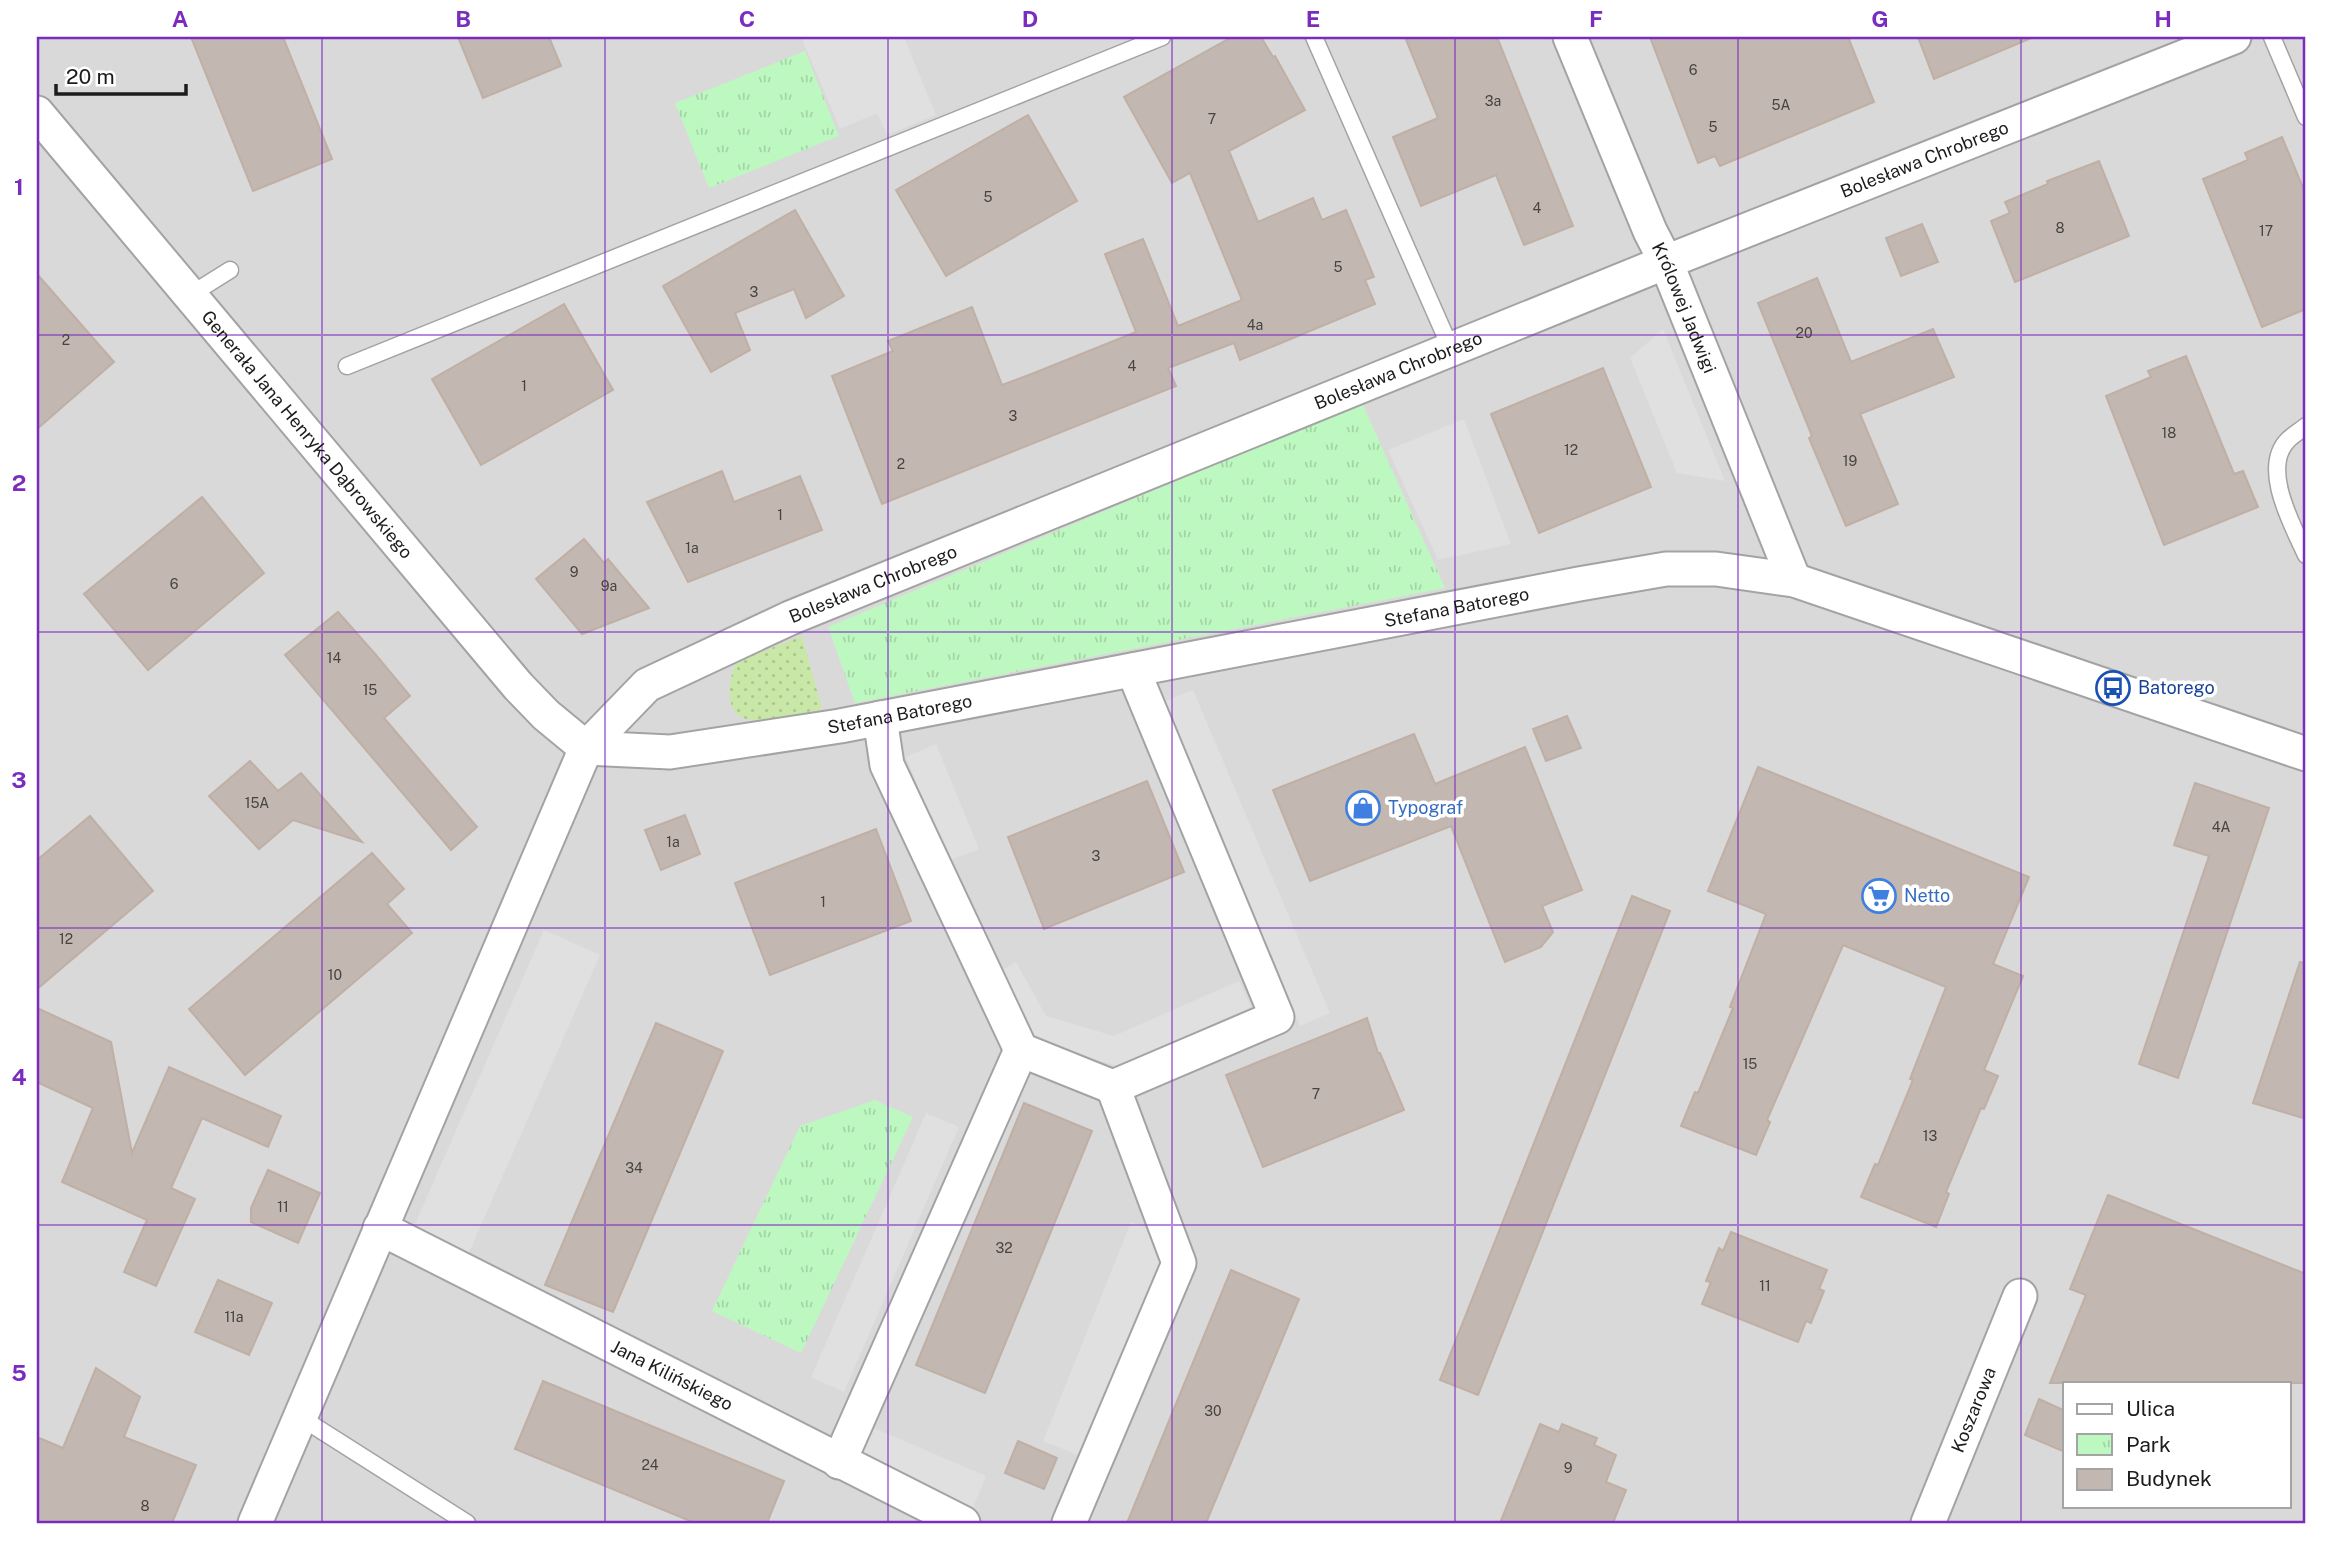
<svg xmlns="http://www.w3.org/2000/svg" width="2343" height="1560" font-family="'Public Sans',sans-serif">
<defs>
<pattern id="grass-dots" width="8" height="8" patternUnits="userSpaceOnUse" patternTransform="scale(1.75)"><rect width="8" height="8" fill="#c9e8a7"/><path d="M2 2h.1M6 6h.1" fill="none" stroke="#acc68f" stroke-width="1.8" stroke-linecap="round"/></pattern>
<pattern id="park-tufts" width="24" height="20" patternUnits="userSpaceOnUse" patternTransform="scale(1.75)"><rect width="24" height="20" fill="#bef8c1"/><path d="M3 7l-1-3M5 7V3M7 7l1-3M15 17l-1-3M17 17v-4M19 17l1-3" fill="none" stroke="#a3d4a5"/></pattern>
</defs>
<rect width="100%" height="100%" fill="#ede9e2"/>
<!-- residential -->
<path fill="#dad9d9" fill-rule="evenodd" d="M37,37H2306V1523H37ZM2065,1383H2289V1506H2065Z"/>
<!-- grass -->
<path fill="url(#grass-dots)" d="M802,636L822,709C801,713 777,719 755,720C722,720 728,682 736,662Z"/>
<!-- park -->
<g fill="url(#park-tufts)">
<path d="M805,51L839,136L709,188L675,103Z"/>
<path d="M1362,403L1445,588L855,703L828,627Z"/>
<path d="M875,1100L913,1117L801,1353L712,1311L800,1126Z"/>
</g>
<!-- parking -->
<g fill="#e0e0e0">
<path d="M801,37H904L936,115L887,135L877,113L840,129Z"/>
<path d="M1663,329L1725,481L1677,473L1630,358Z"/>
<path d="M1464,419L1511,544L1438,560L1388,450Z"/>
<path d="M1193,690L1330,1013L1300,1026L1163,702Z"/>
<path d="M936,744L979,849L948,861L906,757Z"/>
<path d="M544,930L600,955L467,1257L411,1233Z"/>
<path d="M1016,962L1046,1016L1114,1036L1239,981L1251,1007L1118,1066L1028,1039L993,975Z"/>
<path d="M926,1113L959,1127L844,1392L811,1377Z"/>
<path d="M1131,1222L1170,1238L1083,1457L1043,1441Z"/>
<path d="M869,1426L986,1476L971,1513L853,1462Z"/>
</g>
<!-- building -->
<g fill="#c2b8b1" stroke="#bfafa4" stroke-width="2">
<path d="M191,37H283L332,159L253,191Z"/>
<path d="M458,37H549L561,66L483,98Z"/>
<path d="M1232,37H1261L1273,57L1275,56L1305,110L1229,151L1258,222L1313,198L1322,220L1346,210L1374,277L1365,280L1375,304L1240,360L1234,343L1168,368L1176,386L882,504L832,376L893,351L888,341L972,307L1002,385L1034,373L1136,332L1105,254L1143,239L1178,326L1242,300L1190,173L1172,183L1124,97Z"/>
<path d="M1405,37H1497L1573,226L1524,245L1496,175L1421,206L1393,137L1438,118Z"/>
<path d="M1650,37H1848L1874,102L1720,166L1715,156L1698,163Z"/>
<path d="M1918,37H2034L1934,79Z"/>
<path d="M1028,115L1077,201L946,276L896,190Z"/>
<path d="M2282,137L2306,195V309L2262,327L2203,179L2248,160L2245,153Z"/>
<path d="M2099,161L2129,236L2015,282L1991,221L2010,213L2005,202L2048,184L2047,181Z"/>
<path d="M795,210L844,296L806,318L794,289L735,313L750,350L711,372L663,286Z"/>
<path d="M1922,224L1938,262L1901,276L1886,238Z"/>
<path d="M37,274L114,362L37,429Z"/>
<path d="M1817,278L1851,362L1933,329L1954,377L1860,414L1898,504L1846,526L1809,438L1812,436L1758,303Z"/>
<path d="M564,304L613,390L481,465L432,379Z"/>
<path d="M2186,356L2234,474L2243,471L2258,507L2164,545L2106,396L2151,377L2148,371Z"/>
<path d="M1603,368L1651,487L1539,533L1491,414Z"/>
<path d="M722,471L734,502L800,476L822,530L688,582L647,502Z"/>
<path d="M202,497L264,573L148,670L84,594Z"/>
<path d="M584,539L604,563L608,559L649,608L582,634L536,579Z"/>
<path d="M338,612L376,655L410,696L384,718L477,827L451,850L285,655Z"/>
<path d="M1567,716L1581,748L1546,761L1533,729Z"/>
<path d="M1414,734L1435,784L1525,747L1582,890L1542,906L1553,932L1541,947L1505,962L1451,826L1310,881L1273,790Z"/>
<path d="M250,761L278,791L301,773L362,842L293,820L259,849L209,796Z"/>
<path d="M1758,767L2029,877L1993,964L2023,976L1984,1070L1998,1076L1984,1109L1981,1108L1946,1192L1949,1194L1936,1227L1861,1197L1875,1164L1878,1165L1913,1080L1910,1079L1946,987L1843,945L1767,1120L1770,1122L1756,1155L1681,1126L1695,1092L1698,1093L1733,1008L1730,1007L1766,914L1708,891Z"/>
<path d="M1147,781L1184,872L1044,929L1008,837Z"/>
<path d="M2195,783L2269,808L2178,1078L2139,1064L2209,856L2174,845Z"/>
<path d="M685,815L700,854L661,870L645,830Z"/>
<path d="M90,816L153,891L37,989V860Z"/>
<path d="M876,829L911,921L770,975L735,883Z"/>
<path d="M372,853L404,889L387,904L412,933L245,1075L189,1009Z"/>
<path d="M1632,896L1670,911L1478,1395L1440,1380Z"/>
<path d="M2300,962L2306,963V1119L2253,1103Z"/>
<path d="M37,1008L111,1042L132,1153L169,1067L281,1116L268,1147L202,1118L171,1188L195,1199L156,1286L124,1272L147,1220L62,1182L93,1108L37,1082Z"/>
<path d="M1367,1018L1378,1053H1380L1404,1110L1263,1167L1226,1075Z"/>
<path d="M656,1023L723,1051L613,1312L545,1285Z"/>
<path d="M1024,1103L1092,1131L985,1393L916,1365Z"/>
<path d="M268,1170L320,1193L298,1243L251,1222V1208Z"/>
<path d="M2108,1195L2306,1274V1383H2050L2086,1295L2070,1289Z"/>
<path d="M1731,1232L1827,1270L1819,1289L1824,1291L1811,1323L1806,1321L1798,1342L1702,1304L1711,1282L1706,1281L1719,1248L1723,1251Z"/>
<path d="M1231,1270L1299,1299L1206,1523H1127Z"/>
<path d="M218,1280L272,1303L249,1355L195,1332Z"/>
<path d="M96,1368L140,1397L124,1437L196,1465L172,1523H37V1437L63,1448Z"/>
<path d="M543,1381L784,1481L767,1523H695L515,1449Z"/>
<path d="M2039,1399L2065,1411V1452L2025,1435Z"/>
<path d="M1540,1424L1559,1432L1562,1424L1597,1438L1594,1445L1616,1455L1606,1482L1626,1490L1613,1523H1500Z"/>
<path d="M1018,1441L1057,1458L1044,1489L1005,1473Z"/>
</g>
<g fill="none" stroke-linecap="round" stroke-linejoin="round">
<!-- service casing -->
<g stroke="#a3a3a3" stroke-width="19">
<g id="service">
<path d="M1314,37L1451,349"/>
<path d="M2272,37L2306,117"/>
<path d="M190,295L230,270"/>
<path d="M347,366L1162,37"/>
<path d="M2306,426C2300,431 2293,435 2288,440C2260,468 2293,526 2306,555"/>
<path d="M300,1417L467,1523"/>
</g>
</g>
<!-- minor casing -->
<g stroke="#a3a3a3" stroke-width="37">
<g id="minor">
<path id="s1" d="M1570,37L1650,231L1666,262L1794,580"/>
<path id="s2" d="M37,113L518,686L546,715L586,748"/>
<path d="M880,718L887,765L1021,1050L1113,1087L1277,1017L1133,670"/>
<path id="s3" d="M586,748L670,752L840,726L1579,584L1666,569H1716L1794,580L2306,754"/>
<path id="s4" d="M380,1228L963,1523"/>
<path d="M839,1462L1021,1050"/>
<path id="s5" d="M255,1523L586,748L647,685L790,618L1666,262L2234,37"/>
<path d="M1069,1523L1179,1263L1113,1087"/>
<path id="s6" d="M1928,1523L2020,1296"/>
</g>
</g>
<!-- service -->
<use href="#service" stroke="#fff" stroke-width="16"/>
<!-- minor -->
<use href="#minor" stroke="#fff" stroke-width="33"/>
</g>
<!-- grid -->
<path fill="none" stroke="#7b2cbf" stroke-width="2" stroke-opacity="0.55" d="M322,37V1523M605,37V1523M888,37V1523M1172,37V1523M1455,37V1523M1738,37V1523M2021,37V1523M37,335H2306M37,632H2306M37,928H2306M37,1225H2306"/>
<!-- icons -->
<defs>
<g id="bus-ring" transform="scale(1.75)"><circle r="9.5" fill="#fff" stroke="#1a4fb4" stroke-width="1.5"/><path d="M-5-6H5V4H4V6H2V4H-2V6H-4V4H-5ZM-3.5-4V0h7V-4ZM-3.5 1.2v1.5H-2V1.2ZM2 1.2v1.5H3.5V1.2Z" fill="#1a4fb4"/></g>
<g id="shop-ring" transform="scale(1.75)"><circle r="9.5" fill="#fff" stroke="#3f7fe0" stroke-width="1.5"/><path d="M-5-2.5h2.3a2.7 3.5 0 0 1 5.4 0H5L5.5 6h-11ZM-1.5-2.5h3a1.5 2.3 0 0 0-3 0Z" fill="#3f7fe0"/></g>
<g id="supermarket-ring" transform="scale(1.75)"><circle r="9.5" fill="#fff" stroke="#3f7fe0" stroke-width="1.5"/><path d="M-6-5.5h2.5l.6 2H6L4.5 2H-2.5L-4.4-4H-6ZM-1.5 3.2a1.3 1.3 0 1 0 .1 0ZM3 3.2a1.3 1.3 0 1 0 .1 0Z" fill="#3f7fe0"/></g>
</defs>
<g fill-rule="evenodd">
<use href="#bus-ring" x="2113" y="688"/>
<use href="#shop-ring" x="1363" y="808"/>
<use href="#supermarket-ring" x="1879" y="896"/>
</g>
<g text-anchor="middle" stroke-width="7" stroke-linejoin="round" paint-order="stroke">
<!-- number labels -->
<g font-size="14" fill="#464341">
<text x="1693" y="75">6</text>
<text x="1493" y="106">3a</text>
<text x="1781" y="110">5A</text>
<text x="1212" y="124">7</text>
<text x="1713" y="132">5</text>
<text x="988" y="202">5</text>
<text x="1537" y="213">4</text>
<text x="2060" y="233">8</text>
<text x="2266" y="236">17</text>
<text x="1338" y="272">5</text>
<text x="754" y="297">3</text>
<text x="1255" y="330">4a</text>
<text x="1804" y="338">20</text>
<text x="66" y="345">2</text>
<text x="1132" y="371">4</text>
<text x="524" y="391">1</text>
<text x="1013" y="421">3</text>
<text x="2169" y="438">18</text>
<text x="1571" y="455">12</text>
<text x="1850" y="466">19</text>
<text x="901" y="469">2</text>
<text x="780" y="520">1</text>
<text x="692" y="553">1a</text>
<text x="574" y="577">9</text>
<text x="174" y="589">6</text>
<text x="609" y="591">9a</text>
<text x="334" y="663">14</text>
<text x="370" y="695">15</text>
<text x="257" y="808">15A</text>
<text x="2221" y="832">4A</text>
<text x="673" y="847">1a</text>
<text x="1096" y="861">3</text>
<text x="823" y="907">1</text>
<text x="66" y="944">12</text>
<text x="335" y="980">10</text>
<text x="1750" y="1069">15</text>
<text x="1316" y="1099">7</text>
<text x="1930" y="1141">13</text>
<text x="634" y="1173">34</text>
<text x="283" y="1212">11</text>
<text x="1004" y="1253">32</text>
<text x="1765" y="1291">11</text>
<text x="234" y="1322">11a</text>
<text x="1213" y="1416">30</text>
<text x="650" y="1470">24</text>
<text x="1568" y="1473">9</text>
<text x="145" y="1511">8</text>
</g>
<!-- street labels -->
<g font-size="18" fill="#1c1c1c" stroke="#fff">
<text dy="6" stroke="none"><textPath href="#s5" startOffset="2312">Bolesława Chrobrego</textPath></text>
<text dy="6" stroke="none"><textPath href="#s1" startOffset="294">Królowej Jadwigi</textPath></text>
<text dy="6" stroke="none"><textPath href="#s5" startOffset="1745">Bolesława Chrobrego</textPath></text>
<text dy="6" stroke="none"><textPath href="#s2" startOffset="420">Generała Jana Henryka Dąbrowskiego</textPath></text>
<text dy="6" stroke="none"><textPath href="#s5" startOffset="1178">Bolesława Chrobrego</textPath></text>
<text dy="6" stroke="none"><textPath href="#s3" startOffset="884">Stefana Batorego</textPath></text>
<text dy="6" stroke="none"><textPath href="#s3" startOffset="317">Stefana Batorego</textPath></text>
<text dy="6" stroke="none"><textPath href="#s4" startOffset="327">Jana Kilińskiego</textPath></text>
<text dy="6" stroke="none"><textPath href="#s6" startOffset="122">Koszarowa</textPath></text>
</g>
<!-- transit labels -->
<g font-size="18" fill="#164399" stroke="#fff" text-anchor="start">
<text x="2138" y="694">Batorego</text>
</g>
<!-- shop labels -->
<g font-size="18" fill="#366cbe" stroke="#fff" text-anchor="start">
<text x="1388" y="814">Typograf</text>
<text x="1904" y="902">Netto</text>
</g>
</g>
<!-- border -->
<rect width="2343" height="1560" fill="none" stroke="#ffffff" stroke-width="77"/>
<!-- legend -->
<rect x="2063" y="1382" width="228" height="126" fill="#ffffff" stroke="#a4a4a4" stroke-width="2"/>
<rect x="2077" y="1404" width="35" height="10" fill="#ffffff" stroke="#a4a4a4" stroke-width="2"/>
<text x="2126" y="1416" font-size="21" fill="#1c1c1c">Ulica</text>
<rect x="2077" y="1434" width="35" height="21" fill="url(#park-tufts)" stroke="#a4a4a4" stroke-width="2"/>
<text x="2126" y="1452" font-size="21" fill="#1c1c1c">Park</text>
<rect x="2077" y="1469" width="35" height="21" fill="#c2b8b1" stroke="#a4a4a4" stroke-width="2"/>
<text x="2126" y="1486" font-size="21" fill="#1c1c1c">Budynek</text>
<!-- scale -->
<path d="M56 84v10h130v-10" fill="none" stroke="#1c1c1c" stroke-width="3.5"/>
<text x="66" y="84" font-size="21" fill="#1c1c1c" stroke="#ffffff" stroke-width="5" paint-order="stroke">20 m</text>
<rect x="38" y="38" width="2266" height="1484" fill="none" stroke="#7b2cbf" stroke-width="2.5"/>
<g font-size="23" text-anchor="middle" font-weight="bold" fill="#7b2cbf">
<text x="180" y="27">A</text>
<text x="463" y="27">B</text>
<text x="747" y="27">C</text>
<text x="1030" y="27">D</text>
<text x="1313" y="27">E</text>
<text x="1596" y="27">F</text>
<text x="1880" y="27">G</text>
<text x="2163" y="27">H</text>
<text x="19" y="195">1</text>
<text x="19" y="491">2</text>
<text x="19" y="788">3</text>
<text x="19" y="1085">4</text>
<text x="19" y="1381">5</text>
</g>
</svg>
